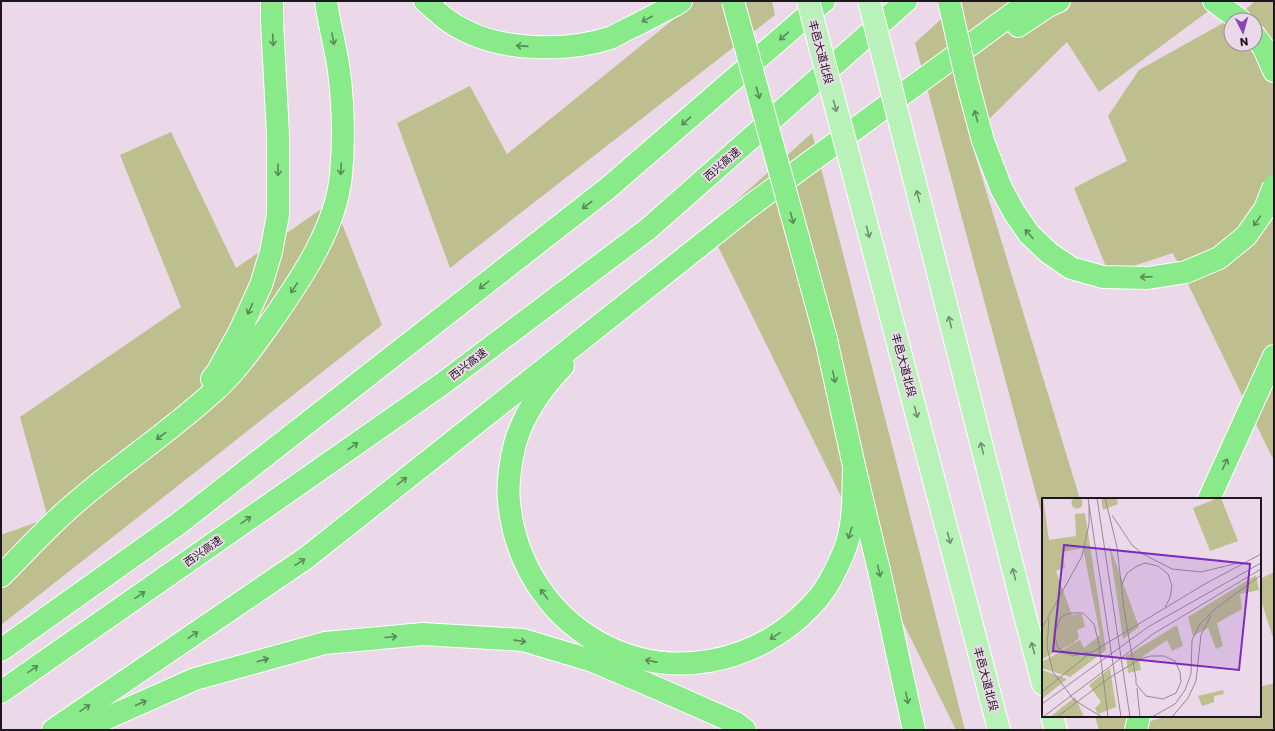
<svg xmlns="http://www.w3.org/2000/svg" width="1275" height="731" font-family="Poppins,'Noto Sans SC',sans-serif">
<rect width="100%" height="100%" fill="#ebd8e9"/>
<!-- green -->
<g fill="#bdc08e" fill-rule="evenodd">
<path d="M688,1H772L775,15L450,268L397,123L470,86L507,154L690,6Z"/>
<path d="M961,1H1222L1099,92L1067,42L970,138L1080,499H1043V520L915,43Z"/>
<path d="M1255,1H1274V461L1173,253L1109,274L1074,188L1127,161L1108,116L1139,70L1243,12ZM1231,20H1255V44H1231Z"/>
<path d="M171,132L236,268L333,201L382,325L1,625V535L48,518L20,417L181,307L120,155Z"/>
<path d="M812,133L965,730H956L708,226Z"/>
<path d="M1274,572V641L1260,597V579Z"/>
<path d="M1274,683V730H1099L1095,716H1146L1148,722L1167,716H1260V687Z"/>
</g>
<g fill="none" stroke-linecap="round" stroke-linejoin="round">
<!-- major casing -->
<g stroke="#fff" stroke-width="24">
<g id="major">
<path d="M1024,612L1043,684"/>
<path d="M979,652L999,730"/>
<path d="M1052,716L1056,730"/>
</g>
</g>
<!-- highway casing -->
<g stroke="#fff" stroke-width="24">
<g id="highway">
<path d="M425,1C437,12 449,23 464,30C504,51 567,52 610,38C617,35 625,30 632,27C646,20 661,12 675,5L681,1"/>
<path d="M1214,1L1240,20"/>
<path d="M1018,26L1048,6L1059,1"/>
<path d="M1255,36L1264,48L1274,71"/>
<path d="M826,339L854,466L879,570L914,730"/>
<path d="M563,366C542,388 523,415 515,444C511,459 507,485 509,501C514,559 546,613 598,642C670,682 757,664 812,605C826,591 835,572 843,554C855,526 853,496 854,466"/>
<path d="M212,379L218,371L240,331L261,285L271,252L278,215V135L272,21V1"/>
<path d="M1209,499L1274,356"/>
<path d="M1,576C22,555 42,533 64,513C111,470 165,436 212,393C235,373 253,347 271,322C301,279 336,228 341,175C344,143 343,103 339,71C336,48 329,25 326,1"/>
<path d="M1,650L178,524L608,188L824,1"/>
<path d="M1,692L442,384L648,229L906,1"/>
<path d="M53,730L306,558L750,206L1030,1"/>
<path d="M80,730L195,679L325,643L423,634L523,640L593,661L659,689L736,723L745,730"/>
<path d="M1136,730L1139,716"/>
</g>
</g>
<!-- major -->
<use href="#major" stroke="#b8f2b9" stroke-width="22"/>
<!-- highway -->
<use href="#highway" stroke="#89ea8a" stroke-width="22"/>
<!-- major-bridge casing -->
<g stroke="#fff" stroke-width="24" stroke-linecap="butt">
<g id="major-bridge">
<path d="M808,1L979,652"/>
<path d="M869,1L1024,612"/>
</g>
</g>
<!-- highway-bridge casing -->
<g stroke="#fff" stroke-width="24" stroke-linecap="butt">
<g id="highway-bridge">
<path d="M733,1L826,339"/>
<path d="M949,1L967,81L983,141L1001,188L1014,212L1029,234L1049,253L1071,268L1103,277L1148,278L1186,272L1219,258L1246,236L1265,209L1274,186"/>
</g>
</g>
<!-- major-bridge -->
<use href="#major-bridge" stroke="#b8f2b9" stroke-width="22"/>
<!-- highway-bridge -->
<use href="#highway-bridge" stroke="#89ea8a" stroke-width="22"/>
</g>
<!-- one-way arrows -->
<defs><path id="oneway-shaft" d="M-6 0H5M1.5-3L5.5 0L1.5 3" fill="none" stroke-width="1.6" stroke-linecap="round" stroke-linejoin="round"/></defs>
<g stroke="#588b58">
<use href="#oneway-shaft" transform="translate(647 19) rotate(153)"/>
<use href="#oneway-shaft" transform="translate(784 36) rotate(139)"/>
<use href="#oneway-shaft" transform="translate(333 39) rotate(79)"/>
<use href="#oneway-shaft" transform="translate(273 40) rotate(87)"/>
<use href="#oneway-shaft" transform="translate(522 46) rotate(-176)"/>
<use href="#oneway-shaft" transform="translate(758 93) rotate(75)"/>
<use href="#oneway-shaft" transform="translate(976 116) rotate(-105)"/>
<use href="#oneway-shaft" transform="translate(686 121) rotate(139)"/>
<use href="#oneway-shaft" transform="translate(341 169) rotate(92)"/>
<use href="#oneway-shaft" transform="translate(278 170) rotate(89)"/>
<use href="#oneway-shaft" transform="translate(587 205) rotate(142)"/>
<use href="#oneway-shaft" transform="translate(792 218) rotate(75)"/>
<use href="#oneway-shaft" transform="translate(1257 221) rotate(125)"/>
<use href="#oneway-shaft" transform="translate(1029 234) rotate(-131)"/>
<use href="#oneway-shaft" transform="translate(1146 277) rotate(178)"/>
<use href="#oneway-shaft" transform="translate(484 285) rotate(142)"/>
<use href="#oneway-shaft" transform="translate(294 288) rotate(124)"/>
<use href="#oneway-shaft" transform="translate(250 309) rotate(115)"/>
<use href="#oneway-shaft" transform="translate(834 377) rotate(78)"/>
<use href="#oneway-shaft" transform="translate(161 436) rotate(143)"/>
<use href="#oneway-shaft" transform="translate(353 446) rotate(-35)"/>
<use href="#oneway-shaft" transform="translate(1225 464) rotate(-65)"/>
<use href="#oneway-shaft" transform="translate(402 481) rotate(-38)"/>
<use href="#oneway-shaft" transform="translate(246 520) rotate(-35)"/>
<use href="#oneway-shaft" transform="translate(850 533) rotate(107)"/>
<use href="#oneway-shaft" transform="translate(300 562) rotate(-34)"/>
<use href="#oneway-shaft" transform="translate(879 571) rotate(77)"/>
<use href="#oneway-shaft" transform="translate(544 594) rotate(-126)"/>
<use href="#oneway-shaft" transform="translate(140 595) rotate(-35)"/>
<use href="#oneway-shaft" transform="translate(193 635) rotate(-34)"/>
<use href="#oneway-shaft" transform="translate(775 636) rotate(146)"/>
<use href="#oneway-shaft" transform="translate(391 637) rotate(-5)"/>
<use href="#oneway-shaft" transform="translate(520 641) rotate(8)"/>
<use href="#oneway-shaft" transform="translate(263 660) rotate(-16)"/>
<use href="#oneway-shaft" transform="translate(651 661) rotate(-169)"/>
<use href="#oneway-shaft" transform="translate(33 669) rotate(-35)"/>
<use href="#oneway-shaft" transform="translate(907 698) rotate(78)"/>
<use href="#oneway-shaft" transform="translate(141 703) rotate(-24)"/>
<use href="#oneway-shaft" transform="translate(85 708) rotate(-34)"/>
</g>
<g stroke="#728f72">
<use href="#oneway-shaft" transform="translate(835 106) rotate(75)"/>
<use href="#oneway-shaft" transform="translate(918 196) rotate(-104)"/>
<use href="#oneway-shaft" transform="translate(868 232) rotate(75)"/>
<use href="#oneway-shaft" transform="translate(950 322) rotate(-104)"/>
<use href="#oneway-shaft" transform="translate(916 412) rotate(75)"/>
<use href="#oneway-shaft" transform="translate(982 448) rotate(-104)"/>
<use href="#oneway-shaft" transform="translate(949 538) rotate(75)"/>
<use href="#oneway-shaft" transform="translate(1014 574) rotate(-104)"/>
<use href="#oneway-shaft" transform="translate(1033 648) rotate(-105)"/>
</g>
<g text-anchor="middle" stroke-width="4" stroke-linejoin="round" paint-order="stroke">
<!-- street labels -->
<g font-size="11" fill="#1d161c" stroke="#ebd8e9">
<text transform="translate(821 52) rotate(75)" y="4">丰邑大道北段</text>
<text transform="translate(722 164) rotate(-41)" y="4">西兴高速</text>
<text transform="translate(468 364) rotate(-37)" y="4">西兴高速</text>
<text transform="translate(904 365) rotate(75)" y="4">丰邑大道北段</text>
<text transform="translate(203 551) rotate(-35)" y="4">西兴高速</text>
<text transform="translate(986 679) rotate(75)" y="4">丰邑大道北段</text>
</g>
</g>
<!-- overview -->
<g transform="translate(1042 498)">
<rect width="219" height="219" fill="#ebd8e9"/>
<path d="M29.5 5a5.5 5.5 0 1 1 11 0a5.5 5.5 0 1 1-11 0ZM1,0L7,42L34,38L33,16L43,15L64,152L28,179L0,170V164L38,142L42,150L58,137L41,50L20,54L23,69L14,73L30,117L40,116L43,129L35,132L37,139L32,145L0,161ZM59,0H75L76,6L61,12ZM176,0H179L196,43L168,53L151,10ZM67,46L97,129L81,141ZM214,77L217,92L198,96L200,111L175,125L181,148L174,151L166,130L151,138L146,119ZM135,127L141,148L130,153L125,142L97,161L99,172L86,175L84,158ZM68,170L74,209L56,216L53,210L59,204L47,187ZM0,172L25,181L0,201ZM181,192L182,196L172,198V204L160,208L156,198ZM33,199L42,219H8Z" fill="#bdc08e"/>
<path fill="none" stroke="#998a97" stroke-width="1" d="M46,0L79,219M55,0L88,219M70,17L90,47L101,56L130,71L159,74L196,65M80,86L85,75L95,68L103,65L116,68L126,76L130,88L128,100L123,109M7,120L5,149L11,174L32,202L60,219M0,130L40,58L47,26V7M47,154L30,158L16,150L12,136L19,119L28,115H41L52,126L57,146L66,219M95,190L98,219M0,194L47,156L161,87L219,56M0,206L106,129L219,65M1,219L111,136L219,71M15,219L67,180L98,161L108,158H122L133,163L138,174L139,184L134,195L121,201L104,198L94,186V181L82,111L75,49L63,0M110,219L133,206L143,192L149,176L150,142L158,126L172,112L219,77M130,219L146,200L154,183L159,137L169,117"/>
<path fill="#7b2cbf" fill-opacity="0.15" stroke="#7b2cbf" stroke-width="2" d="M22,47L208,66L197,172L11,153Z"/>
<rect width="219" height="219" fill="none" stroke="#1d161c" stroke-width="2"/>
</g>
<!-- border -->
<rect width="1275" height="731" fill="none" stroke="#1d161c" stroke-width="4"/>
<!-- north arrow -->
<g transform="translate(1243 32) rotate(174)"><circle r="19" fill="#ebd8e9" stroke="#998a97"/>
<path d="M0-3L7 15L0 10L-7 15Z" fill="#8b43b6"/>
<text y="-6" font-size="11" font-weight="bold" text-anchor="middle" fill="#1d161c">N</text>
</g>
</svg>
